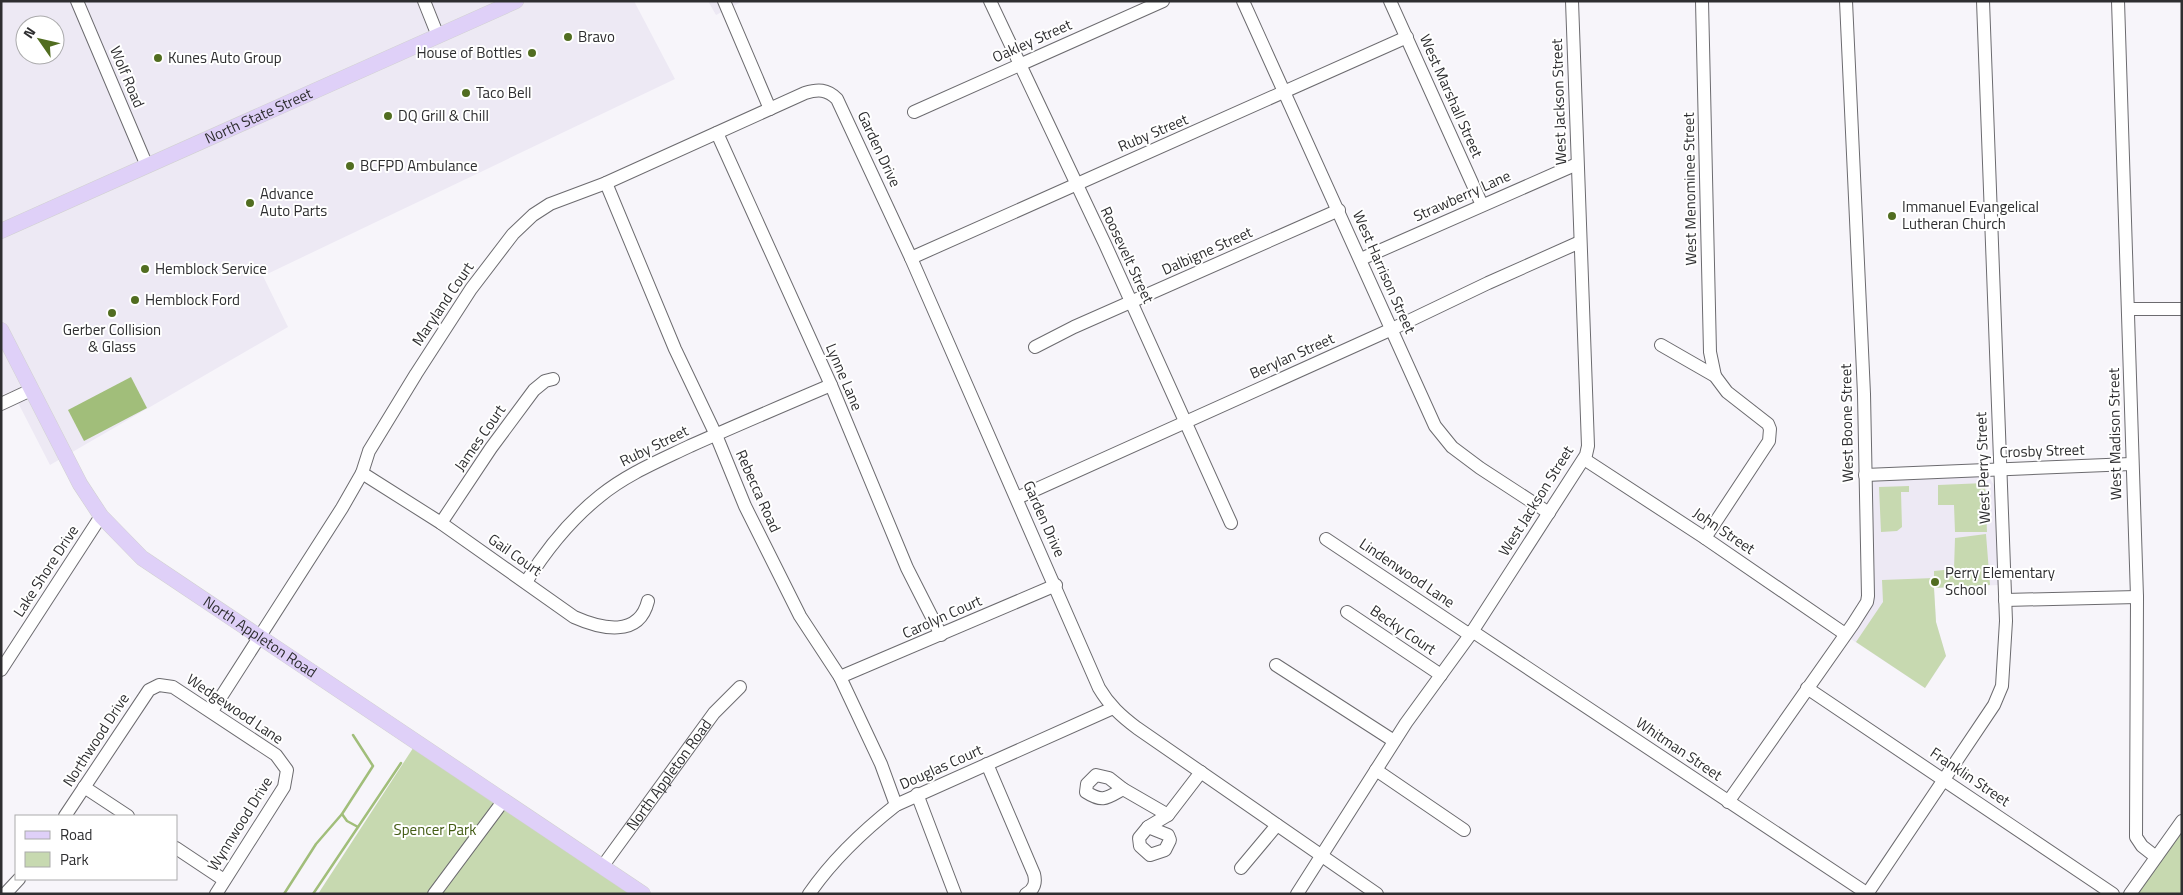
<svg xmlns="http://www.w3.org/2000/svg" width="2183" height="895" font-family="'Titillium Web',sans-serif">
<rect width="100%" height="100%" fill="#f7f5fa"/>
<!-- built -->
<g fill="#ede9f4" fill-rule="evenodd">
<path d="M1,1H634L675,79L263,276L288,327L50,465L12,391L1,395ZM25,25H55V55H25Z"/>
<path d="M708,1H743L716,15Z"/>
<path d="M1988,476L1994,485L1998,585L1934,588L1936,622L1946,656L1925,688L1851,639L1872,603V483L1874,480Z"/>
</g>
<!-- green -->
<g fill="#c7d9b0">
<path d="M1985,483L1987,532H1955L1954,505H1938V485Z"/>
<path d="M1909,486V492H1901L1902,527L1897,531L1881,532L1879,487Z"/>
<path d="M1986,534L1990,585L1934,588L1936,622L1946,656L1925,688L1856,642L1883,602L1882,580L1934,578V571L1954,569L1955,538Z"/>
<path d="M417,742L643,894H318Z"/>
<path d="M2182,820V894H2130Z"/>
</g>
<!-- water -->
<path fill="#a1be7a" d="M131,377L147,408L84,441L68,410Z"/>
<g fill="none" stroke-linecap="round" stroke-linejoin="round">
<!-- stream -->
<g stroke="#a1be7a" stroke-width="2.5">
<path d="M342,814L347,821L358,827"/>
<path d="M284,894L316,844L342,814L373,766L353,735"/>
<path d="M313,894L401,763"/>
</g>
<!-- minor casing -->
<g stroke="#6c6b6f" stroke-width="14">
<g id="minor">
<path d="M77,1L147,166"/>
<path d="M424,1L438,36"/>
<path d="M724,1L770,109"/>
<path d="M990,1L1105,244L1231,523"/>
<path d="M1243,1L1435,426L1452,447L1480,468L1549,513"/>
<path d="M1390,1L1482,205"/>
<path d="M1702,1L1710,352L1715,376"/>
<path d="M2118,1L2137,597L2136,837L2142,846L2156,857"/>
<path d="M914,112L1163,1"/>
<path d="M717,133L831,385L907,568L941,635"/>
<path d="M606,183L675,349L716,435L745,506L800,616L840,677L881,764L896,805"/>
<path d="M911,258L1407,37"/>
<path d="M1361,259L1577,164"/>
<path d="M2128,309H2182"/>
<path d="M1661,345L1715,376L1727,392L1768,424L1770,429L1769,441L1705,538"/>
<path d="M1035,347L1074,327L1339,210"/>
<path d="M1,404L31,390"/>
<path d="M1584,459L1705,538L1845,634"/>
<path d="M362,473L441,523L574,617C601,629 639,638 648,601"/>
<path d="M1865,475L2131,464"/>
<path d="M1017,498L1392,329L1488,283L1580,242"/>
<path d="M441,523L491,448L534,390L545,381L553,379"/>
<path d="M1326,539L1470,635"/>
<path d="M526,582C546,550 570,520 600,496C627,474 659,461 690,446C737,425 784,405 831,385"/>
<path d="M2005,600L2137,597"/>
<path d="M1347,612L1441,675"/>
<path d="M1472,631L1868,894"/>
<path d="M1276,665L1394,741"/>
<path d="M1,670L101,516"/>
<path d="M840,677L1056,585"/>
<path d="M1807,688L2113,894"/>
<path d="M212,711L342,508L362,473L369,451L416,374L471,289L513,234L533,215L550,204L606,183L805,93C818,89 827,89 837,99L911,258L1099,688C1109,705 1121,716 1137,728L1377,894"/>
<path d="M987,764L1034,874C1036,882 1035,889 1026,894"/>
<path d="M1376,770L1464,830"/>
<path d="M1096,775L1109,778L1123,789C1107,798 1103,803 1086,792L1087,784Z"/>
<path d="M84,787L128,816"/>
<path d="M1123,789L1168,815"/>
<path d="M917,794L955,894"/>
<path d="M1728,802L1853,624L1867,602L1868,596L1864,394L1846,1"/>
<path d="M65,816L149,690L159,685L173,687L276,755L287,770L284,787L216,894"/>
<path d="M1148,827L1168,835L1170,840L1165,850L1150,855L1140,846L1139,838Z"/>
<path d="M1148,827L1168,815L1201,772"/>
<path d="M176,848L224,880"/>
<path id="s1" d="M602,867L714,713L740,687"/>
<path d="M1241,868L1277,825"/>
<path d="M5,894L19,879"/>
<path d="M434,894L504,800"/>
<path d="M809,894C833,859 863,831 896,805L1113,708"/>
<path d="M1297,894L1406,723L1470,635L1586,455L1588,446L1572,1"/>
<path d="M1867,894L1994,705L2002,686L2006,621L1983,1"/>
<path d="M2130,894L2182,821"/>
</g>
</g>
<!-- major casing -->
<g stroke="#d1d1d1" stroke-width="16">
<g id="major">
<path id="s2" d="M1,231L516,1"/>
<path id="s3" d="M1,330L80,484L101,516L142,558L643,894"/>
</g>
</g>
<!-- minor -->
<use href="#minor" stroke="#fff" stroke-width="12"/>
<!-- major -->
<use href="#major" stroke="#dfd0f8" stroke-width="15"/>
</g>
<!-- markers -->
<g fill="#516d20" stroke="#fff" stroke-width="2">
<circle cx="568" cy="37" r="5"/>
<circle cx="532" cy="53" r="5"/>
<circle cx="158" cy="58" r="5"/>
<circle cx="466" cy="93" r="5"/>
<circle cx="388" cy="116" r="5"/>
<circle cx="350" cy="166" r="5"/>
<circle cx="250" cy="203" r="5"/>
<circle cx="1892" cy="216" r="5"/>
<circle cx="145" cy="269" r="5"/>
<circle cx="135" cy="300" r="5"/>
<circle cx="112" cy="313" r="5"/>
<circle cx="1935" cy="582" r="5"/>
</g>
<g text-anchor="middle" stroke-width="4" stroke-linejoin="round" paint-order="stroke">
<!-- poi labels -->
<g font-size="15" fill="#2e2e30" stroke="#fff" text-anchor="start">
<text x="578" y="42">Bravo</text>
<text x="522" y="58" text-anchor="end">House of Bottles</text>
<text x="168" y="63">Kunes Auto Group</text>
<text x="476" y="98">Taco Bell</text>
<text x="398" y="121">DQ Grill &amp; Chill</text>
<text x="360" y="171">BCFPD Ambulance</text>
<text x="260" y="199">Advance<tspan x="260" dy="17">Auto Parts</tspan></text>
<text x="1902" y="212">Immanuel Evangelical<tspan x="1902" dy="17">Lutheran Church</tspan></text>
<text x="155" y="274">Hemblock Service</text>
<text x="145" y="305">Hemblock Ford</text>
<text x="112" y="335" text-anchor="middle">Gerber Collision<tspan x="112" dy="17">&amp; Glass</tspan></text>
<text x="1945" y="578">Perry Elementary<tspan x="1945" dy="17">School</tspan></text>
</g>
<!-- street labels -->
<g font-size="15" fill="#2e2e30" stroke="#fff">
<text transform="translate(1032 41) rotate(-24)" y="5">Oakley Street</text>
<text transform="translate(127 77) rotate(67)" y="5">Wolf Road</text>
<text transform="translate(1451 96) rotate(66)" y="5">West Marshall Street</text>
<text transform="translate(1559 102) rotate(-92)" y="5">West Jackson Street</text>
<text dy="5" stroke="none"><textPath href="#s2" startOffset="282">North State Street</textPath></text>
<text transform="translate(1153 133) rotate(-23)" y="5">Ruby Street</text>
<text transform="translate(879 149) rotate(65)" y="5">Garden Drive</text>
<text transform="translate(1690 189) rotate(-91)" y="5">West Menominee Street</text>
<text transform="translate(1462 196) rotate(-24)" y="5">Strawberry Lane</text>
<text transform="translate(1207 251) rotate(-24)" y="5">Dalbigne Street</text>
<text transform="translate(1127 255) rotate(65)" y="5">Roosevelt Street</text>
<text transform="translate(1384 272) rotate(66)" y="5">West Harrison Street</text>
<text transform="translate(443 304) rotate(-56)" y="5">Maryland Court</text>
<text transform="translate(1292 356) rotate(-24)" y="5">Berylan Street</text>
<text transform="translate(844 377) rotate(67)" y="5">Lynne Lane</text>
<text transform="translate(1847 423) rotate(-91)" y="5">West Boone Street</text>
<text transform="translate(2115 434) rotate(-91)" y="5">West Madison Street</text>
<text transform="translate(480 438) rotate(-55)" y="5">James Court</text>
<text transform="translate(654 446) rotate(-26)" y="5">Ruby Street</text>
<text transform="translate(2042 451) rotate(-2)" y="5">Crosby Street</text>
<text transform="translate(1983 468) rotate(-92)" y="5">West Perry Street</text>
<text transform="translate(758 491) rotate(66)" y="5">Rebecca Road</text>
<text transform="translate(1536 501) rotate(-58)" y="5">West Jackson Street</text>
<text transform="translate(1044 519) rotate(66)" y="5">Garden Drive</text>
<text transform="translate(1724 531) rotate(34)" y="5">John Street</text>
<text transform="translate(515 555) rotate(35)" y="5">Gail Court</text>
<text transform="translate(46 571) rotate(-57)" y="5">Lake Shore Drive</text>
<text transform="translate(1407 573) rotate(34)" y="5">Lindenwood Lane</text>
<text transform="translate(942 617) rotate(-24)" y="5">Carolyn Court</text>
<text transform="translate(1403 630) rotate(34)" y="5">Becky Court</text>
<text dy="5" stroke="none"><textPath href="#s3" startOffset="412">North Appleton Road</textPath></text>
<text transform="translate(235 709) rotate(34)" y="5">Wedgewood Lane</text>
<text transform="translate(96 740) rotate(-57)" y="5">Northwood Drive</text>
<text transform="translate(1679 749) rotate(34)" y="5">Whitman Street</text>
<text transform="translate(941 767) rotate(-24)" y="5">Douglas Court</text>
<text dy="5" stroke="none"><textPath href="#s1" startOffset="114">North Appleton Road</textPath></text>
<text transform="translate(1970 777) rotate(34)" y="5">Franklin Street</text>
<text transform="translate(240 824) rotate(-58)" y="5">Wynnwood Drive</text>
</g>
<!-- park labels -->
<g font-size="15" fill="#435c14" stroke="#fff">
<text x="435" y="835">Spencer Park</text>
</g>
</g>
<!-- border -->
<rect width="2183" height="895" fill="none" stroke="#2e2e30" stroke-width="5"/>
<!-- legend -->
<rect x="15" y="815" width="162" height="65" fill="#ffffff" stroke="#ababac"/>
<rect x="25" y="831" width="25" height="8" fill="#dfd0f8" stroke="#ababac"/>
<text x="60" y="840" font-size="15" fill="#2e2e30">Road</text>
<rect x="25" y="852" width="25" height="15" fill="#c7d9b0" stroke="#ababac"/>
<text x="60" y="865" font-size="15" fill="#2e2e30">Park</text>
<!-- north arrow -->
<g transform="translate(40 40) rotate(304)"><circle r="24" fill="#ffffff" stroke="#ababac"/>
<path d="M0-4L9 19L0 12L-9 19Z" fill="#516d20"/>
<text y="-8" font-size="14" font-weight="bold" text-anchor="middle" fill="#2e2e30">N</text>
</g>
</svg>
